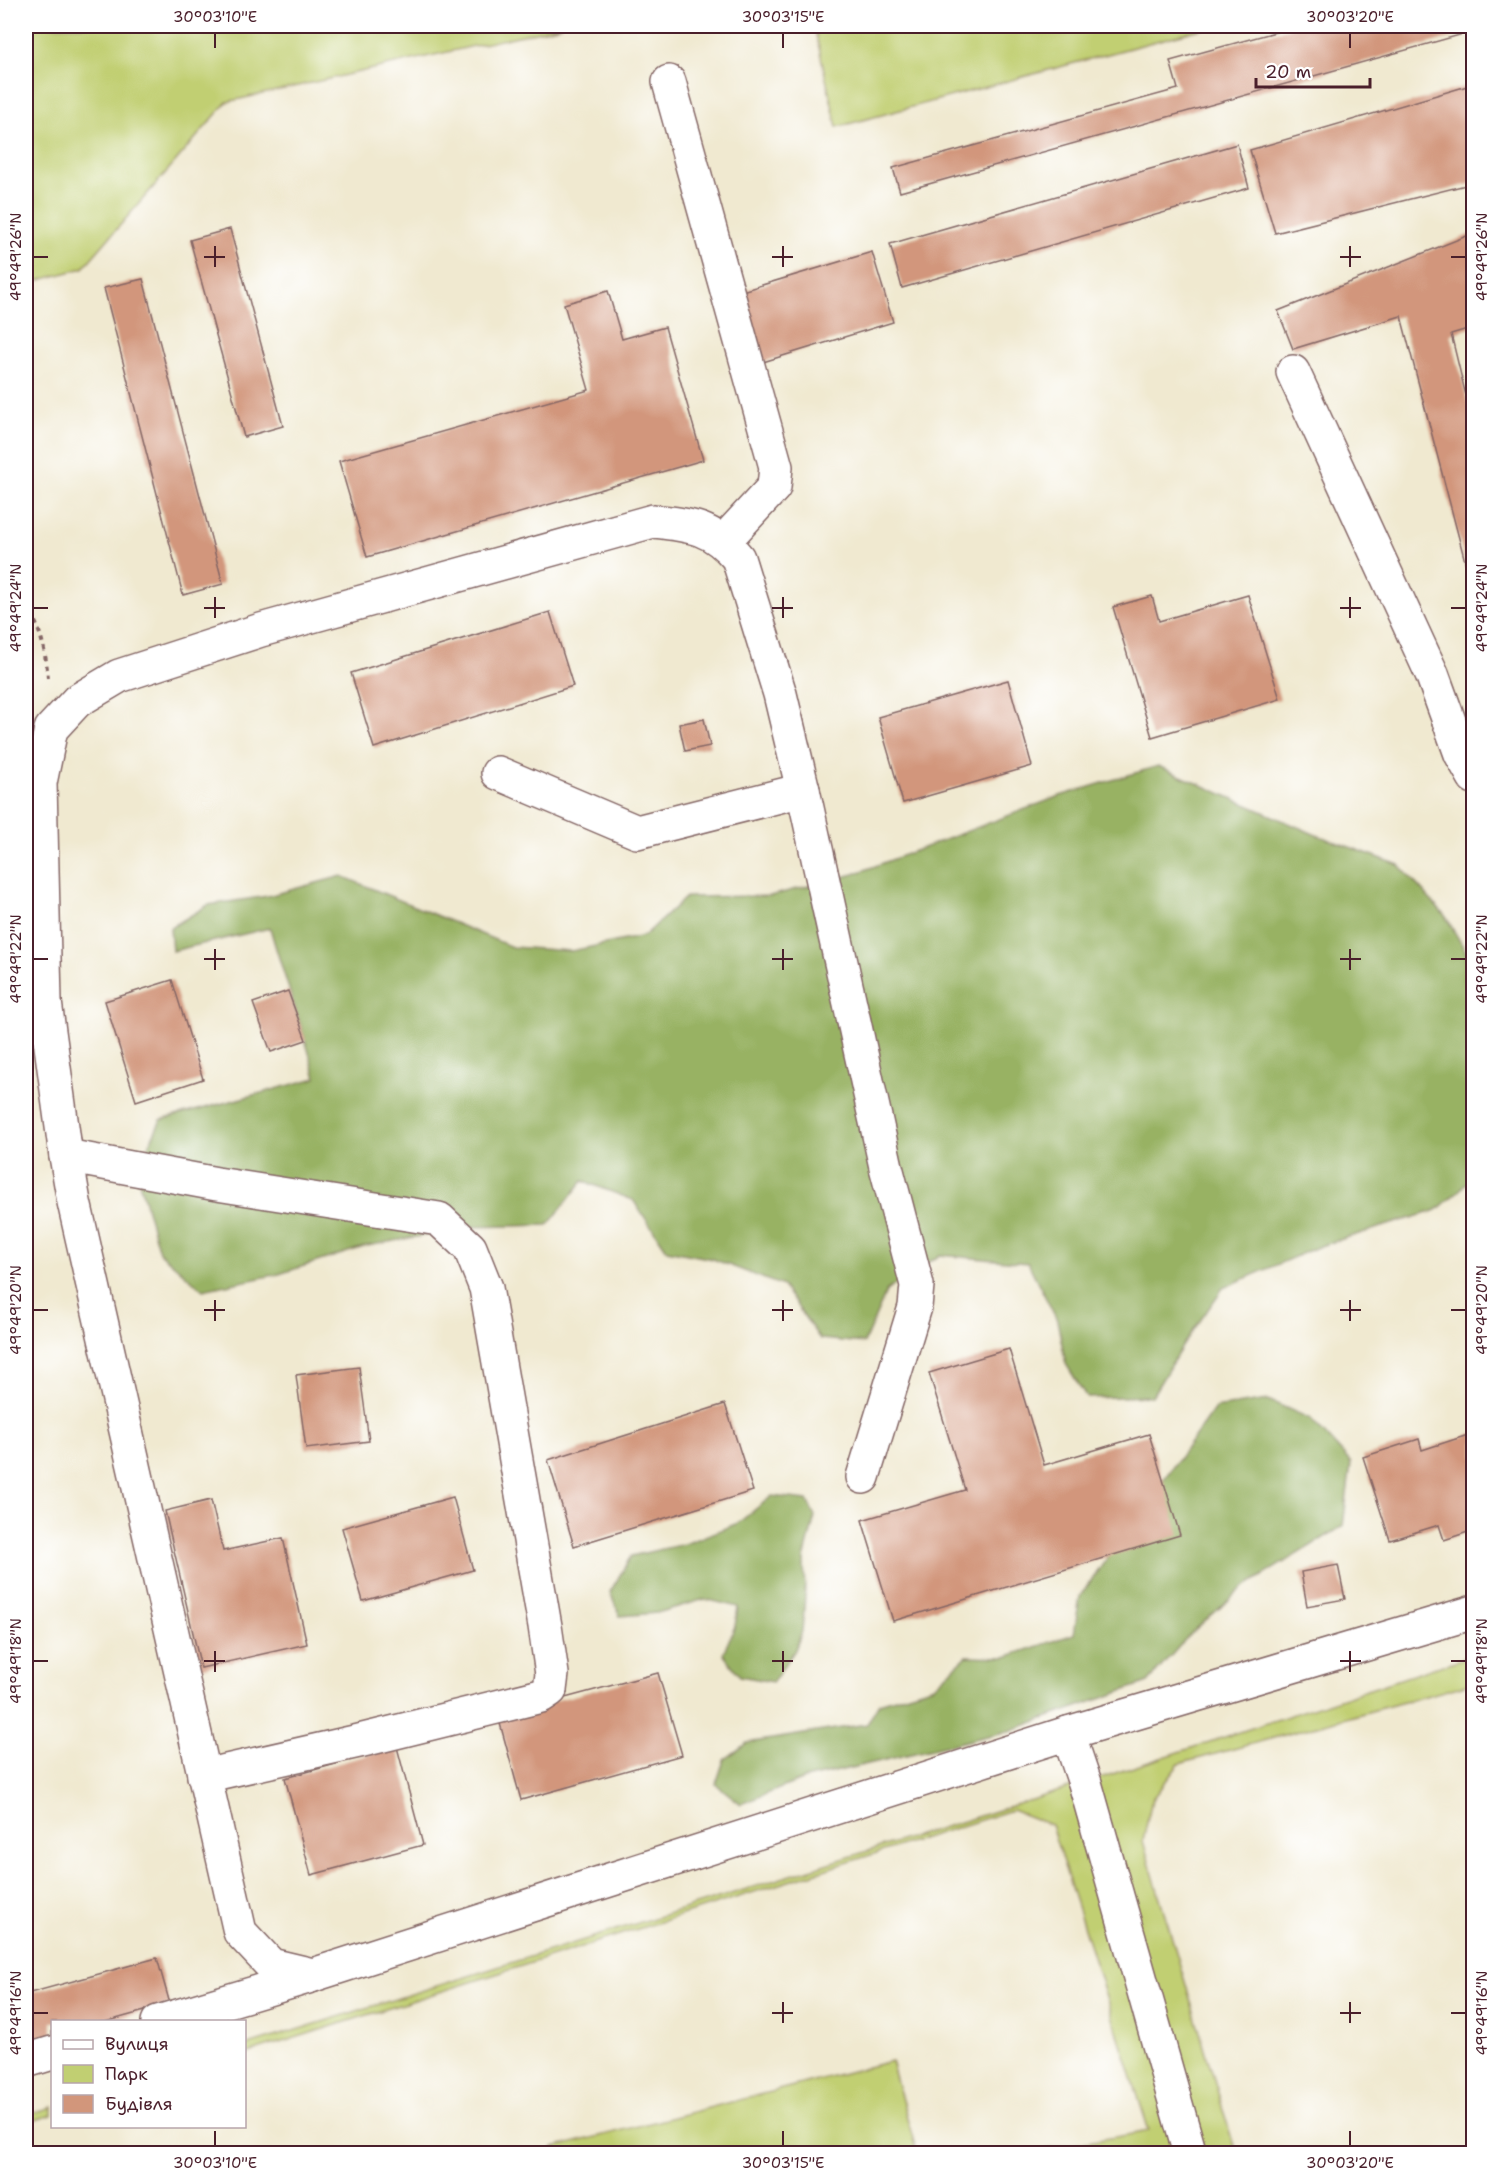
<svg xmlns="http://www.w3.org/2000/svg" width="1499" height="2179" font-family="'Shantell Sans',sans-serif">
<rect width="100%" height="100%" fill="#fff"/>
<filter id="ink" filterUnits="userSpaceOnUse"><feTurbulence type="fractalNoise" baseFrequency=".0167" numOctaves="2"/><feDisplacementMap in="SourceGraphic" scale="12" xChannelSelector="R" yChannelSelector="G"/><feConvolveMatrix kernelMatrix="1 2 1 2 8 2 1 2 1" color-interpolation-filters="sRGB"/></filter>
<filter id="wash" filterUnits="userSpaceOnUse"><feTurbulence type="fractalNoise" baseFrequency=".008" numOctaves="4" result="noise"/><feDisplacementMap in="SourceGraphic" scale="24" xChannelSelector="R" yChannelSelector="G"/><feGaussianBlur stdDeviation="1.35" result="paint"/><feColorMatrix in="noise" values="0 0 0 0 0 0 0 0 0 0 0 0 0 0 0 0 0 1.4 0 .05"/><feComposite in="paint" operator="in"/></filter>
<g filter="url(#wash)">
<rect width="100%" height="100%" fill="#f0e9d0"/>
<!-- green -->
<g fill="#c1cf72" stroke="#86774e" stroke-width="1.5">
<path d="M26,26H562L227,102L83,268L26,284Z"/>
<path d="M814,26H1212L837,127Z"/>
<path d="M1473,1655V1683L1179,1764L1152,1799L1143,1841L1236,2153H1026L1149,2131L1051,1825L1012,1810L245,2054V2046L1085,1783Z"/>
<path d="M891,2061L917,2153H554L553,2148Z"/>
<path d="M52,2107V2115L26,2123V2115Z"/>
</g>
<!-- forest -->
<g fill="#98b264" stroke="#716848" stroke-width="1.5">
<path d="M1158,766L1314,834L1399,865L1446,917L1473,964V1178L1437,1210L1320,1246L1223,1288L1183,1345L1152,1396L1087,1398L1066,1364L1057,1320L1028,1263L940,1255L887,1290L864,1343L820,1339L783,1286L713,1259L667,1250L633,1200L583,1181L548,1225L470,1227L367,1246L279,1274L203,1290L159,1252L136,1171L161,1120L316,1078C303,1027 284,978 270,928L172,951L170,928L208,905L268,896L342,876L512,947L571,951L644,936L686,897L770,896L854,874L1060,796Z"/>
<path d="M1268,1400L1311,1419L1351,1463L1343,1526L1244,1587L1190,1634L1148,1682L1009,1731L804,1779L741,1804L716,1784L724,1760L747,1743L867,1724L879,1703L934,1686L967,1656L1005,1657L1074,1634L1080,1596L1215,1408Z"/>
<path d="M772,1496L807,1500L815,1516L804,1559L805,1596L802,1631L795,1650L773,1682L740,1676L723,1654L735,1626L738,1607L705,1599L657,1613L620,1616L610,1592L631,1556L685,1544L738,1523Z"/>
</g>
<g id="blocks">
<!-- building -->
<g fill="#d2967b">
<path d="M1297,26H1474V31L900,192L893,168L1178,89L1170,61Z"/>
<path d="M1474,84V183L1275,233L1250,150Z"/>
<path d="M1237,144L1249,188L902,288L890,244Z"/>
<path d="M230,229L283,426L244,437L190,240Z"/>
<path d="M1474,233V327L1451,334L1474,429L1473,592L1401,316L1293,349L1278,311Z"/>
<path d="M872,252L893,322L763,362L742,291Z"/>
<path d="M143,279L223,584L183,595L104,288Z"/>
<path d="M608,291L622,339L665,327L703,460L367,557L339,461L589,390L564,304Z"/>
<path d="M1248,595L1280,699L1152,737L1113,607L1152,596L1159,621Z"/>
<path d="M550,612L573,686L374,748L351,673Z"/>
<path d="M1008,680L1032,766L903,803L878,717Z"/>
<path d="M704,719L710,746L685,751L679,724Z"/>
<path d="M172,980L203,1079L136,1101L105,1001Z"/>
<path d="M288,991L306,1040L271,1052L253,1003Z"/>
<path d="M1009,1349L1044,1465L1149,1434L1180,1535L893,1621L862,1520L965,1490L929,1373Z"/>
<path d="M359,1367L369,1441L306,1449L296,1375Z"/>
<path d="M725,1404L753,1491L574,1546L548,1460Z"/>
<path d="M1474,1433V1530L1444,1540L1439,1525L1390,1540L1363,1457L1419,1439L1422,1450Z"/>
<path d="M453,1497L473,1570L363,1601L342,1528Z"/>
<path d="M211,1500L223,1551L283,1538L307,1644L201,1668L165,1511Z"/>
<path d="M1338,1565L1345,1599L1307,1606L1301,1572Z"/>
<path d="M658,1673L682,1755L521,1800L498,1716Z"/>
<path d="M397,1747L423,1845L311,1875L285,1778Z"/>
<path d="M157,1958L170,2004L105,2022H52V2036L26,2043V1994Z"/>
</g>
</g>
</g>
<g filter="url(#ink)">
<use href="#blocks" fill-opacity="0" stroke="#846665" stroke-width="1.5"/>
<g fill="none" stroke-linecap="round" stroke-linejoin="round">
<!-- minor casing -->
<g stroke="#846665" stroke-width="36">
<g id="minor">
<path d="M669,82L776,467L774,487L724,541"/>
<path d="M1293,372L1432,674L1461,754L1474,777"/>
<path d="M498,773L637,832L803,790"/>
<path d="M66,1156L217,1184L439,1219L470,1248L486,1288L545,1626L552,1674L550,1690L541,1696L359,1741L204,1776"/>
<path d="M863,1477L915,1307L917,1285L886,1167L803,790L780,694L738,558C712,527 691,525 653,521L261,630L119,676L77,701L51,729L40,783L45,1002L66,1156L74,1202L240,1932L271,1965L313,1975L1068,1733L1474,1612"/>
<path d="M1068,1733L1085,1783L1190,2154"/>
<path d="M158,2022L311,1976"/>
<path d="M26,2061L52,2053"/>
</g>
</g>
<!-- path -->
<path stroke="#846665" stroke-width="4" stroke-dasharray="4.5 4.5" stroke-linecap="butt" d="M26,606C42,630 45,650 48,678"/>
<!-- minor -->
<use href="#minor" stroke="#fff" stroke-width="33"/>
</g>
</g>
<!-- ticks -->
<path fill="none" stroke="#4a1f2b" stroke-width="2" d="M215,33V48M783,33V48M1350,33V48M215,246V267M783,246V267M1350,246V267M33,257H48M204,257H225M772,257H793M1340,257H1361M1451,257H1466M215,597V618M783,597V618M1350,597V618M33,608H48M204,608H225M772,608H793M1340,608H1361M1451,608H1466M215,949V970M783,949V970M1350,949V970M33,959H48M204,959H225M772,959H793M1340,959H1361M1451,959H1466M215,1300V1321M783,1300V1321M1350,1300V1321M33,1310H48M204,1310H225M772,1310H793M1340,1310H1361M1451,1310H1466M215,1651V1672M783,1651V1672M1350,1651V1672M33,1661H48M204,1661H225M772,1661H793M1340,1661H1361M1451,1661H1466M783,2002V2023M1350,2002V2023M33,2013H48M772,2013H793M1340,2013H1361M1451,2013H1466M215,2131V2146M783,2131V2146M1350,2131V2146"/>
<!-- margin -->
<rect width="1499" height="2179" fill="none" stroke="#fff" stroke-width="66"/>
<!-- legend -->
<rect x="51" y="2020" width="195" height="108" fill="#ffffff" stroke="#b7a5aa" stroke-width="1.5"/>
<rect x="63" y="2040" width="30" height="9" fill="#ffffff" stroke="#b7a5aa" stroke-width="1.5"/>
<text x="105" y="2050" font-size="18" fill="#4a1f2b">Вулиця</text>
<rect x="63" y="2065" width="30" height="18" fill="#c1cf72" stroke="#b7a5aa" stroke-width="1.5"/>
<text x="105" y="2080" font-size="18" fill="#4a1f2b">Парк</text>
<rect x="63" y="2095" width="30" height="18" fill="#d2967b" stroke="#b7a5aa" stroke-width="1.5"/>
<text x="105" y="2110" font-size="18" fill="#4a1f2b">Будівля</text>
<!-- scale -->
<path d="M1256 78v9h114v-9" fill="none" stroke="#4a1f2b" stroke-width="3"/>
<text x="1265" y="78" font-size="18" fill="#4a1f2b" stroke="#ffffff" stroke-width="4.5" paint-order="stroke">20 m</text>
<rect x="33" y="33" width="1433" height="2113" fill="none" stroke="#4a1f2b" stroke-width="2"/>
<g font-size="15" text-anchor="middle" fill="#4a1f2b">
<text x="215" y="22">30°03'10"E</text>
<text x="783" y="22">30°03'15"E</text>
<text x="1350" y="22">30°03'20"E</text>
<text transform="translate(16 257) rotate(-90)" y="5">49°49'26"N</text>
<text transform="translate(1482 257) rotate(-90)" y="5">49°49'26"N</text>
<text transform="translate(16 608) rotate(-90)" y="5">49°49'24"N</text>
<text transform="translate(1482 608) rotate(-90)" y="5">49°49'24"N</text>
<text transform="translate(16 959) rotate(-90)" y="5">49°49'22"N</text>
<text transform="translate(1482 959) rotate(-90)" y="5">49°49'22"N</text>
<text transform="translate(16 1310) rotate(-90)" y="5">49°49'20"N</text>
<text transform="translate(1482 1310) rotate(-90)" y="5">49°49'20"N</text>
<text transform="translate(16 1661) rotate(-90)" y="5">49°49'18"N</text>
<text transform="translate(1482 1661) rotate(-90)" y="5">49°49'18"N</text>
<text transform="translate(16 2013) rotate(-90)" y="5">49°49'16"N</text>
<text transform="translate(1482 2013) rotate(-90)" y="5">49°49'16"N</text>
<text x="215" y="2168">30°03'10"E</text>
<text x="783" y="2168">30°03'15"E</text>
<text x="1350" y="2168">30°03'20"E</text>
</g>
</svg>
